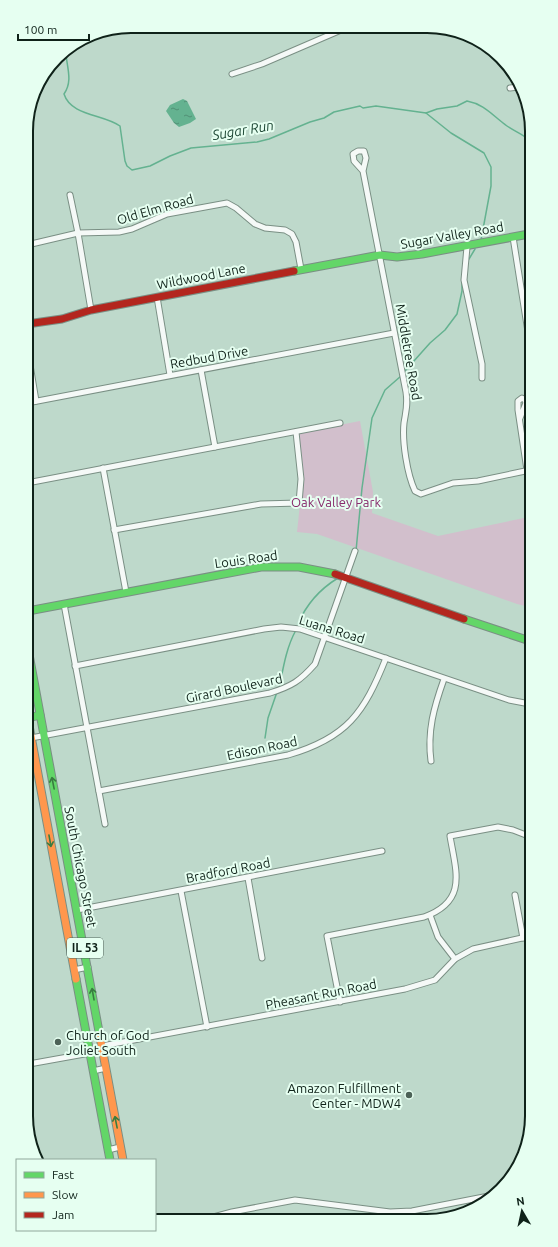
<svg xmlns="http://www.w3.org/2000/svg" width="558" height="1247" font-family="Ubuntu,sans-serif">
<defs>
<pattern id="water-ripples" width="26" height="14" patternUnits="userSpaceOnUse"><rect width="26" height="14" fill="#64b290"/><path d="M2 4q2-2 4 0t4 0M15 11q2-2 4 0t4 0" fill="none" stroke="#519075"/></pattern>
</defs>
<rect width="100%" height="100%" fill="#bed9cb"/>
<!-- green -->
<path fill="#d2bfcc" d="M360,421L373,492L372,513L438,536L524,518L530,548V607L517,604L317,534L297,532C301,497 304,468 298,433Z"/>
<!-- water -->
<path fill="url(#water-ripples)" d="M183,99L187,101L196,119L190,123L179,127L174,123L166,111L170,105Z"/>
<g fill="none" stroke-linecap="round" stroke-linejoin="round">
<!-- stream -->
<g stroke="#64b290" stroke-width="1.5">
<path d="M71,47L66,54C67,68 73,81 64,94C71,116 103,114 120,126L125,161L127,166L132,170L150,166L170,156L191,148L257,142L269,139L310,122L324,118L334,112L360,106L363,108L376,106L426,113L437,109L457,106L467,101C484,104 493,116 507,126C514,131 522,134 528,139"/>
<path d="M426,113L451,133L484,153L491,167V186L481,240"/>
<path d="M469,259L475,249"/>
<path d="M405,371L430,343L445,330L457,314L462,291V282"/>
<path d="M356,551L362,488L372,418L385,390L401,376"/>
<path d="M298,624C306,605 320,589 338,578"/>
<path d="M279,689C283,669 286,648 296,630"/>
<path d="M265,738L268,718L277,692"/>
</g>
<!-- street casing -->
<g stroke="#7a8f84" stroke-width="7">
<g id="street">
<path d="M232,74L262,64L348,27"/>
<path d="M510,88L518,87"/>
<path d="M363,171L354,161L353,154L358,151H364L366,158L363,171L406,392C408,405 406,410 404,423C402,441 407,474 415,491L421,494L453,483L478,481L530,470"/>
<path d="M70,195L78,233L91,310"/>
<path d="M513,237L529,338"/>
<path d="M27,245L78,233L119,232L132,229L167,214L227,203L236,208L255,224L265,228L285,230L292,234L296,242L301,269"/>
<path d="M467,247L464,280L482,364V378"/>
<path d="M157,297L170,375"/>
<path d="M27,347L36,401"/>
<path d="M201,370L215,447"/>
<path d="M27,403L394,333"/>
<path d="M520,418L526,403L525,400L522,398L518,401V410L527,470"/>
<path d="M103,468L126,592"/>
<path d="M27,483L340,423"/>
<path d="M114,530L261,504L299,503L301,479L296,432"/>
<path d="M64,604L105,824"/>
<path d="M75,666L264,629L281,627L300,629L509,700L530,704"/>
<path d="M31,738L270,693C292,686 300,681 315,664L355,551"/>
<path d="M431,761C427,731 434,707 444,679"/>
<path d="M99,791L288,755C347,738 364,713 386,658"/>
<path d="M248,878L262,958"/>
<path d="M181,891L207,1027"/>
<path d="M515,895L523,938"/>
<path d="M77,910L382,851"/>
<path d="M430,915L438,937L455,959"/>
<path d="M74,970L88,967"/>
<path d="M340,1002L327,936L424,917C468,901 456,872 450,836L498,827L513,830L531,837"/>
<path d="M102,1046L405,989L435,980L455,959L473,949L531,936"/>
<path d="M29,1064L90,1053"/>
<path d="M93,1071L106,1068"/>
<path d="M108,1150L120,1147"/>
<path d="M206,1219L232,1212L295,1200L390,1212L412,1211L494,1195"/>
</g>
</g>
<!-- fast casing -->
<g stroke="#7a8f84" stroke-width="9">
<g id="fast">
<path d="M294,271L380,255L397,257L422,254L529,234"/>
<path d="M28,611L261,567H299L335,574"/>
<path d="M464,619L530,641"/>
<path d="M28,649L100,1037"/>
<path d="M28,718L40,715"/>
<path d="M76,979L110,1160"/>
</g>
</g>
<!-- slow casing -->
<g stroke="#7a8f84" stroke-width="9">
<g id="slow">
<path d="M28,720L76,979"/>
<path d="M100,1037L123,1160"/>
</g>
</g>
<!-- jam casing -->
<g stroke="#7a8f84" stroke-width="9">
<g id="jam">
<path d="M27,324L62,319L91,310L294,271"/>
<path d="M335,574L464,619"/>
</g>
</g>
<!-- street -->
<use href="#street" stroke="#f5f9f7" stroke-width="5"/>
<!-- fast -->
<use href="#fast" stroke="#63d668" stroke-width="7"/>
<!-- slow -->
<use href="#slow" stroke="#ff974d" stroke-width="7"/>
<!-- jam -->
<use href="#jam" stroke="#b3261e" stroke-width="7"/>
</g>
<!-- one-way arrows -->
<defs><path id="oneway-shaft" d="M-6 0H5M1.5-3L5.5 0L1.5 3" fill="none" stroke-width="1.6" stroke-linecap="round" stroke-linejoin="round"/></defs>
<g stroke="#397c40">
<use href="#oneway-shaft" transform="translate(53 783) rotate(-101)"/>
<use href="#oneway-shaft" transform="translate(50 841) rotate(80)"/>
<use href="#oneway-shaft" transform="translate(93 994) rotate(-100)"/>
<use href="#oneway-shaft" transform="translate(116 1122) rotate(-101)"/>
</g>
<!-- markers -->
<g fill="#4c6257" stroke="#e6fff1" stroke-width="1.5">
<circle cx="58" cy="1042" r="4"/>
<circle cx="409" cy="1095" r="4"/>
</g>
<g text-anchor="middle" stroke-width="4" stroke-linejoin="round" paint-order="stroke">
<!-- shield labels -->
<rect fill="#e6fff1" stroke="#50645a" stroke-width="1" x="67" y="938" width="36" height="20" rx="3"/>
<g font-size="12" font-weight="bold" fill="#0f2219">
<text x="85" y="952">IL 53</text>
</g>
<!-- street labels -->
<g font-size="13" fill="#0f2219" stroke="#e6fff1">
<text transform="translate(155 209) rotate(-16)" y="5">Old Elm Road</text>
<text transform="translate(452 235) rotate(-10)" y="5">Sugar Valley Road</text>
<text transform="translate(201 276) rotate(-11)" y="5">Wildwood Lane</text>
<text transform="translate(409 352) rotate(80)" y="5">Middletree Road</text>
<text transform="translate(209 357) rotate(-10)" y="5">Redbud Drive</text>
<text transform="translate(246 559) rotate(-8)" y="5">Louis Road</text>
<text transform="translate(332 629) rotate(17)" y="5">Luana Road</text>
<text transform="translate(234 688) rotate(-12)" y="5">Girard Boulevard</text>
<text transform="translate(262 748) rotate(-12)" y="5">Edison Road</text>
<text transform="translate(81 867) rotate(79)" y="5">South Chicago Street</text>
<text transform="translate(228 870) rotate(-11)" y="5">Bradford Road</text>
<text transform="translate(321 994) rotate(-11)" y="5">Pheasant Run Road</text>
</g>
<!-- park labels -->
<g font-size="13" fill="#882c6d" stroke="#e6fff1">
<text x="336" y="507">Oak Valley Park</text>
</g>
<!-- poi labels -->
<g font-size="13" fill="#0f2219" stroke="#e6fff1" text-anchor="start">
<text x="66" y="1040">Church of God<tspan x="66" dy="15">Joliet South</tspan></text>
<text x="401" y="1093" text-anchor="end">Amazon Fulfillment<tspan x="401" dy="15">Center - MDW4</tspan></text>
</g>
<!-- water labels -->
<g font-size="14" font-style="italic" fill="#1f4936" stroke="#e6fff1">
<text transform="translate(243 130) rotate(-10)" y="5">Sugar Run</text>
</g>
</g>
<!-- crop -->
<path d="M0 0H558V1247H0ZM131 33H427A98 98 0 0 1 525 131V1116A98 98 0 0 1 427 1214H131A98 98 0 0 1 33 1116V131A98 98 0 0 1 131 33Z" fill="#e6fff1" fill-rule="evenodd"/>
<path fill="none" stroke="#0f2219" stroke-width="2" d="M131 33H427A98 98 0 0 1 525 131V1116A98 98 0 0 1 427 1214H131A98 98 0 0 1 33 1116V131A98 98 0 0 1 131 33Z"/>
<!-- legend -->
<rect x="16" y="1159" width="140" height="72" fill="#e6fff1" stroke="#90a79b"/>
<rect x="24" y="1172" width="20" height="6" fill="#63d668" stroke="#90a79b"/>
<text x="52" y="1179" font-size="12" fill="#0f2219">Fast</text>
<rect x="24" y="1192" width="20" height="6" fill="#ff974d" stroke="#90a79b"/>
<text x="52" y="1199" font-size="12" fill="#0f2219">Slow</text>
<rect x="24" y="1212" width="20" height="6" fill="#b3261e" stroke="#90a79b"/>
<text x="52" y="1219" font-size="12" fill="#0f2219">Jam</text>
<!-- north arrow -->
<g transform="translate(522 1211) rotate(351)" stroke="#e6fff1" stroke-width="3" paint-order="stroke">
<path d="M0-3L7 15L0 10L-7 15Z" fill="#0f2219"/>
<text y="-6" font-size="11" font-weight="bold" text-anchor="middle" fill="#0f2219">N</text>
</g>
<!-- scale -->
<path d="M18 34v6h71v-6" fill="none" stroke="#0f2219" stroke-width="2"/>
<text x="24" y="34" font-size="12" fill="#0f2219" stroke="#e6fff1" stroke-width="3" paint-order="stroke">100 m</text>
</svg>
